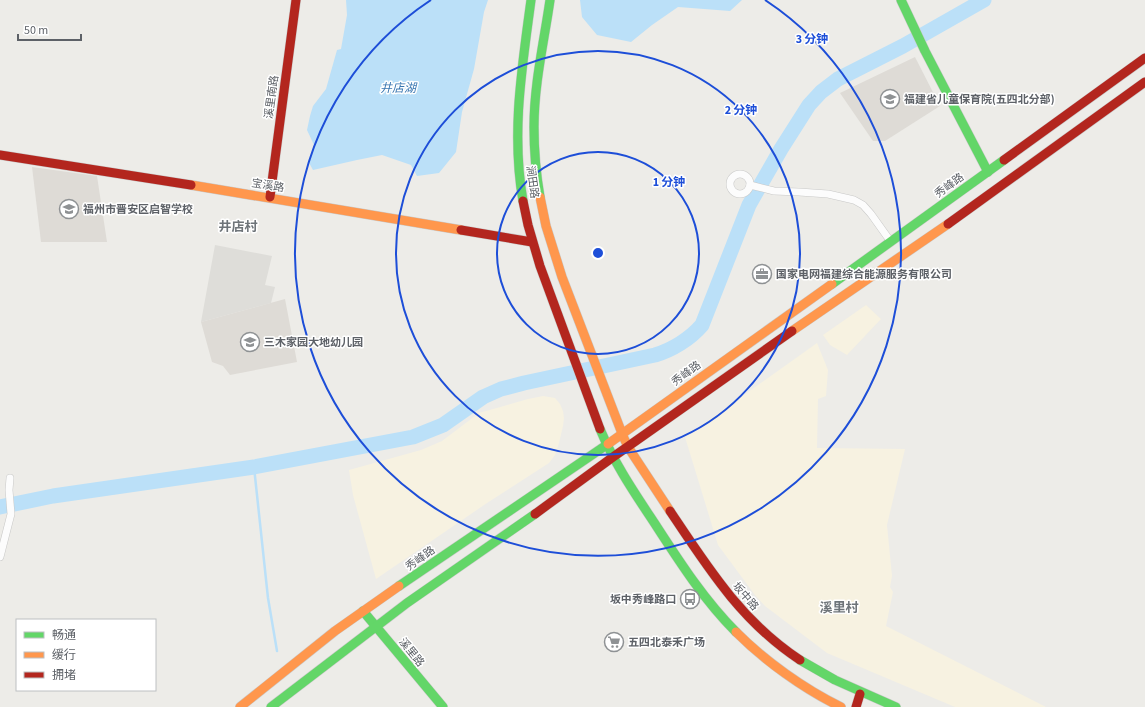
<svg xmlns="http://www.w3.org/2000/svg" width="1145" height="707" font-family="'Source Sans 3','Noto Sans SC',sans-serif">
<rect width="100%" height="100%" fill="#edece8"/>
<!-- commercial -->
<g fill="#f7f2e1">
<path d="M866,305L881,319L847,355L830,345L823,335Z"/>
<path d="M817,343L828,370L826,396L818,399L817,448L905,449L887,525L892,576L890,587L893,592L886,626L1046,707H955L827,653L765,606L755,595L718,545L685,437Z"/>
<path d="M543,396L555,398L560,404L563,411L564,418L563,426L559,443L555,455L549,463L487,503L376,579L353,495L349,470L421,450L442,441L479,413L528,399Z"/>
</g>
<!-- industrial -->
<path fill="#deddd9" d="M215,245L272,256L265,285L275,287L271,303L201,322Z"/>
<!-- education -->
<g fill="#dedbd6">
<path d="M915,57L940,106L885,141H873L840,93Z"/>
<path d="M32,167L97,176L107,242H41Z"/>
<path d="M285,299L297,362L230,375L223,366L212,362L201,322Z"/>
</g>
<!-- water -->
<g fill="#bbe0f8">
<path d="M346,0H488L484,12L474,69L462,112L456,152L439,173L417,176L411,165L382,155L357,160L313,170L308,161L314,145L307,130L310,116L313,106L326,89L337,50L341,49L347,15Z"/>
<path d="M580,0H742L730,11L678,7L652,25L631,42L597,35L582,17Z"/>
</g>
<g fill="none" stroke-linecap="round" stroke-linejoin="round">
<!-- stream -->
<path stroke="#bbe0f8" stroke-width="2.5" d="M254,467L268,598L277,651"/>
<!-- river -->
<path stroke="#bbe0f8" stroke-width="15" d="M0,507L53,496L254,467L413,437L443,425L483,397L501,389L524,383L655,355C672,350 690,339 702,325L749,205L781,149L809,105L821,92L838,79L903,46L984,0"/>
<!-- street casing -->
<g stroke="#c9c9c8" stroke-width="8">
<g id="street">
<circle cx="740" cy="184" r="10"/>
<path d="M750,185L774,191L799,192L828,194L854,200L863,205L871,214L891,242"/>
<path d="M0,557L11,514L9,490L10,478"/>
</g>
</g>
<!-- fast casing -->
<g stroke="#c9c9c9" stroke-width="10">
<g id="fast">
<path d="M901,0L925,51L988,172"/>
<path d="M540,197C536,174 534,151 534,127C534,84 544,42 550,0"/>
<path d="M523,201C511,133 522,68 531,0"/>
<path d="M832,284L1004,160"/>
<path d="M600,429C615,465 636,495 657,527C681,564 705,601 736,632"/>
<path d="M399,586L608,444"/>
<path d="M363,611L443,707"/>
<path d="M800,660L835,680L896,707"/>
<path d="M271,707L407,603L535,514"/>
</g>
</g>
<!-- slow casing -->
<g stroke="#c9c9c9" stroke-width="10">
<g id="slow">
<path d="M191,185L461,230"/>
<path d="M540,197L546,226L562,277L623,436L628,447L670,511"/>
<path d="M792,331L948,224"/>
<path d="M608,444L832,284"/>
<path d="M736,632C765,661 804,689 841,707"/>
<path d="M240,707L335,631L399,586"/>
</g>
</g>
<!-- jam casing -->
<g stroke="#c9c9c9" stroke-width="10">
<g id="jam">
<path d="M0,155L191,185"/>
<path d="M1004,160L1145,58"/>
<path d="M270,197L296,0"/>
<path d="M523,201L528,225L540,266L600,429"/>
<path d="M948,224L1145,82"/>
<path d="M461,230L532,242"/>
<path d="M670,511C708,568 742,622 800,660"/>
<path d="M535,514L613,457L792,331"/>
<path d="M856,707L860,694"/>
</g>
</g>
<!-- street -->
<use href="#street" stroke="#fcfcfc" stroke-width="7"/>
<!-- fast -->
<use href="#fast" stroke="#63d668" stroke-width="9"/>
<!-- slow -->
<use href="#slow" stroke="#ff974d" stroke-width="9"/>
<!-- jam -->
<use href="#jam" stroke="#b3261e" stroke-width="9"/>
</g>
<!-- distance rings -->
<g fill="none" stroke="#1d4ed8" stroke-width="2">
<circle cx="598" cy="253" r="101"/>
<circle cx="598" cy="253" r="202"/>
<path d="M765 0A303 303 0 1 1 431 0"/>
</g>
<!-- icons -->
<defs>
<g id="school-ring" transform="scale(1)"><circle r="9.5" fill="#fff" stroke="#8f9294" stroke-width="1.5"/><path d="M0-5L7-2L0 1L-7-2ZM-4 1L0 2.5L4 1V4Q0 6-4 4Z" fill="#8f9294"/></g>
<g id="office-ring" transform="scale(1)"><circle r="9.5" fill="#fff" stroke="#8f9294" stroke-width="1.5"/><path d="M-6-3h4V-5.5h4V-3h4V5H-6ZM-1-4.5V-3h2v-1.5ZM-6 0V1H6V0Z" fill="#8f9294"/></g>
<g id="bus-ring" transform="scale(1)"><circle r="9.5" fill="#fff" stroke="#8f9294" stroke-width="1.5"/><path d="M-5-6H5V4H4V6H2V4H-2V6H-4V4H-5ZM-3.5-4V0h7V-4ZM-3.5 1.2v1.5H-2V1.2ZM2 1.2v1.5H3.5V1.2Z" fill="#8f9294"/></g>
<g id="supermarket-ring" transform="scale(1)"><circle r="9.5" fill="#fff" stroke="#8f9294" stroke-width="1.5"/><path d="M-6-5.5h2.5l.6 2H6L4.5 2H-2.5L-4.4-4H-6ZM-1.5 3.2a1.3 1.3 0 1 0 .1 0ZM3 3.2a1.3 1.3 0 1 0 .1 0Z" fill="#8f9294"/></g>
</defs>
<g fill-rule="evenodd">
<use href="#school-ring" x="890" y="99"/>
<use href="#school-ring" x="69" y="209"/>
<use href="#office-ring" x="762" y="274"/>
<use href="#school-ring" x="250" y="342"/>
<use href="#bus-ring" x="690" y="599"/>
<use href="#supermarket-ring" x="614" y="642"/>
</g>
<g text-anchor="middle" stroke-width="3" stroke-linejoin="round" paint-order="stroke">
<!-- street labels -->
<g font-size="11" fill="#5d6167" stroke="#fff">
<text transform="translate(271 97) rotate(-82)" y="4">溪里南路</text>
<text transform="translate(533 182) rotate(82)" y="4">涧田路</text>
<text transform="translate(268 185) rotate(9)" y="4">宝溪路</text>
<text transform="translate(949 185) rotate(-36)" y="4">秀峰路</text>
<text transform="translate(686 373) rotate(-36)" y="4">秀峰路</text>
<text transform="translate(420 558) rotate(-35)" y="4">秀峰路</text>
<text transform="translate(746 596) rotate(49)" y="4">坂中路</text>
<text transform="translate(412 652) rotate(51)" y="4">溪里路</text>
</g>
<!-- poi labels -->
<g font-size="11" font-weight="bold" fill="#5d6167" stroke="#fff" text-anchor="start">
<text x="904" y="103">福建省儿童保育院(五四北分部)</text>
<text x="83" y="213">福州市晋安区启智学校</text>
<text x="776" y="278">国家电网福建综合能源服务有限公司</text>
<text x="264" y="346">三木家园大地幼儿园</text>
<text x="676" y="603" text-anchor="end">坂中秀峰路口</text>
<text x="628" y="646">五四北泰禾广场</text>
</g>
<!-- water labels -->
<g font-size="12" font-style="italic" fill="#3876b1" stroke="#fff">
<text x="398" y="92">井店湖</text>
</g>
<!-- quarter labels -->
<g font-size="13" font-weight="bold" fill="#6e7479" stroke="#fff">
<text x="238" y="231">井店村</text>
<text x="839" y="612">溪里村</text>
</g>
</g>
<circle cx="598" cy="253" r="6" fill="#1d4ed8" stroke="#fff" stroke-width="2"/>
<g font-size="12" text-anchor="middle" font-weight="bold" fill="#1d4ed8" stroke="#fff" stroke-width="3" stroke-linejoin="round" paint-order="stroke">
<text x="812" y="43">3 分钟</text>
<text x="741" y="114">2 分钟</text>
<text x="669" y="186">1 分钟</text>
</g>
<!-- legend -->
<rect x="16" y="619" width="140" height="72" fill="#ffffff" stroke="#bec0c2"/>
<rect x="24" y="632" width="20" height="6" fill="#63d668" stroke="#bec0c2"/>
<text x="52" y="639" font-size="12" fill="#5d6167">畅通</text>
<rect x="24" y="652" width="20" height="6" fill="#ff974d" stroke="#bec0c2"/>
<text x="52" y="659" font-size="12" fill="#5d6167">缓行</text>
<rect x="24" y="672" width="20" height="6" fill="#b3261e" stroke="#bec0c2"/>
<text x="52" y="679" font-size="12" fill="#5d6167">拥堵</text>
<!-- scale -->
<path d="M18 34v6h63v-6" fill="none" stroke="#5d6167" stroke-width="2"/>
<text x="24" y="34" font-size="12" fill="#5d6167" stroke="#ffffff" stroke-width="3" paint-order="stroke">50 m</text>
</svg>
